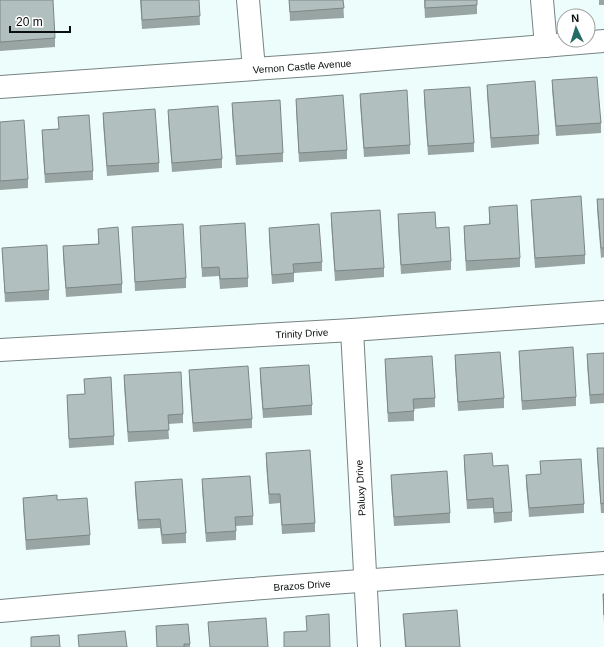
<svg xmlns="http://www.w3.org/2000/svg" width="604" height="647" font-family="Helvetica,sans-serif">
<rect width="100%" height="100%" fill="#edfdfb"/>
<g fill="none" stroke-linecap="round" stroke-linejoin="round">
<!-- minor casing -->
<g stroke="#768482" stroke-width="24">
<g id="minor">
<path d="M248,0L254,69"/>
<path d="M542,0L546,46"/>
<path d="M0,87L326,64L604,41"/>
<path d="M352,330L369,647"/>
<path d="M0,350L352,330L604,312"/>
<path d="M0,611L238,590L604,563"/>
</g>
</g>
<!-- minor -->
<use href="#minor" stroke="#fff" stroke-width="22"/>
</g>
<!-- wall -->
<g fill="#98a5a3">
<path d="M0,0L55,38V47L0,51Z"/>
<path d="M140,0H199L200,25L142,29Z"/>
<path d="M289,0H343L344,18L290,21Z"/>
<path d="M424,0H477V14L425,18Z"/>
<rect x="599" y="0" width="5" height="5"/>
<path d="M552,80L601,123V133L556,136L552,89Z"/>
<path d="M487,85L539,135V144L491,148L487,94Z"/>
<path d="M424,90L474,143V152L428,155L424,100Z"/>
<path d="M360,94L410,145V154L364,157L360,103Z"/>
<path d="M296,99L347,150V159L299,162L296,108Z"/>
<path d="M232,103L283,153V162L236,165L232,112Z"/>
<path d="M168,110L222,159V168L172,172L168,119Z"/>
<path d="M103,113L159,163V172L107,176L103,122Z"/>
<path d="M58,117L93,171V180L45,183L42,139V130L59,129Z"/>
<path d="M0,122L28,179V188L0,190Z"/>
<path d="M597,199H604V257L601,258L597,209Z"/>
<path d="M531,200L585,255V264L535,268L531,209Z"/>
<path d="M489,207L520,258V267L466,271L464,235V226L489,224Z"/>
<path d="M331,213L384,268V277L335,281L331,222Z"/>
<path d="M398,214L436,228L451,261V270L401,274L398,224Z"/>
<path d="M200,226L248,278V287L220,289L219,276L202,277Z"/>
<path d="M132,227L186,278V288L135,291Z"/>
<path d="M269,228L322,262V271L294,273V282L272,284L269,237Z"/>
<path d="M98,229L122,284V293L66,297L63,256V246L98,244Z"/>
<path d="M2,248L49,290V300L5,302Z"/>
<path d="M519,351L576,397V406L522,410L519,360Z"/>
<path d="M604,353V403L590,404L587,364V354Z"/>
<path d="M455,355L504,398V408L458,411L455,365Z"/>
<path d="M385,359L435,398V407L414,409V421L388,422L385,368Z"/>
<path d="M260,368L312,405V415L263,418L260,378Z"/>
<path d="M189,370L252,419V428L193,432L189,380Z"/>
<path d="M124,375L183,414V423L168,424L169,439L128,442L124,385Z"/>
<path d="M84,379L114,436V445L69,448L67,395L85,394Z"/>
<path d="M597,448H604V513H601L597,457Z"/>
<path d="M266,453L315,523V532L282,534L280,503L269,504L266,463Z"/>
<path d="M464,455L493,466L512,512V521L494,523L493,508L467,509L464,465Z"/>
<path d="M540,461L584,504V513L529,517L526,484V475L541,474Z"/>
<path d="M391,475L450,513V523L394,526L391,484Z"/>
<path d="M202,479L253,516V525L236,526V540L206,542L202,488Z"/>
<path d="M135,482L186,533V543L162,544L160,528L138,529L135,491Z"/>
<path d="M23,498L57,500L90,535V545L26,550L23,507Z"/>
<path d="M603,594H604V624L603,603Z"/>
<path d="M403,614L460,647H405Z"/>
<path d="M208,622L268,647H210Z"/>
<path d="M156,626L190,644V647H157Z"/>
</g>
<!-- building -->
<g fill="#b1c0be" stroke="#7c8685">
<path d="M0,0H53L55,38L0,42Z"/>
<path d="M141,0H199L200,16L142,20Z"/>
<path d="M289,0H343L344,8L290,12Z"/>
<path d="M425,0H477V5L425,8Z"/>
<path d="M597,77L601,123L556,126L552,80Z"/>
<path d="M535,81L539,135L491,138L487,85Z"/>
<path d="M470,87L474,143L428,146L424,90Z"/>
<path d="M407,90L410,145L364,148L360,94Z"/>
<path d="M343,95L347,150L299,153L296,99Z"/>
<path d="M280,100L283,153L236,156L232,103Z"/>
<path d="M218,106L222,159L172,163L168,110Z"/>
<path d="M155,109L159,163L107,166L103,113Z"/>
<path d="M89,115L93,171L45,174L42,130L59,129L58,117Z"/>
<path d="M24,120L28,179L0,181V122Z"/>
<path d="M581,196L585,255L535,258L531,200Z"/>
<path d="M597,199H604V248H601Z"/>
<path d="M517,205L520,258L466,261L464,226L490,224L489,207Z"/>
<path d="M380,210L384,268L335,271L331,213Z"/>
<path d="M435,212L436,228L449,227L451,261L401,265L398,214Z"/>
<path d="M245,223L248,278L220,279L219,267L202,268L200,226Z"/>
<path d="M183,224L186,278L135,282L132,227Z"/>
<path d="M319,224L322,262L293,264L294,273L272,275L269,228Z"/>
<path d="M118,227L122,284L66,288L63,246L99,244L98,229Z"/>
<path d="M47,245L49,290L5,293L2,248Z"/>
<path d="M573,347L576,397L522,401L519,351Z"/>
<path d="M500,352L504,398L458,402L455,355Z"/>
<path d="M604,353V394L590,395L587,354Z"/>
<path d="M432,356L435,398L413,399L414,411L388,413L385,359Z"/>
<path d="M309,365L312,405L263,409L260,368Z"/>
<path d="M248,366L252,419L193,423L189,370Z"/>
<path d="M181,372L183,414L168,415L169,430L128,432L124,375Z"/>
<path d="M111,377L114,436L69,439L67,395L85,394L84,379Z"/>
<path d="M597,448H604V503L601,504Z"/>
<path d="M310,450L315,523L282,525L280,494H269L266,453Z"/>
<path d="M492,453L493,466L508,465L512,512L494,513L493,498L467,500L464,455Z"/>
<path d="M581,459L584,504L529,508L526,475L541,474L540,461Z"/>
<path d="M447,471L450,513L394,517L391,475Z"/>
<path d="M250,476L253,516L235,517L236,531L206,533L202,479Z"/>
<path d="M182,479L186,533L162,535L160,519L138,520L135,482Z"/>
<path d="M57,495V500L87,498L90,535L26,540L23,498Z"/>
<path d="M603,594H604V615Z"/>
<path d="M457,610L460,647H406L403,614Z"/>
<path d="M329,614L330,647H284V632L307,631L306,616Z"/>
<path d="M266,618L268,647H210L208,622Z"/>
<path d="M188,624L190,644H184V647H157L156,626Z"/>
<path d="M125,631L127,647H79L78,635Z"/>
<path d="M59,635L60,647H31V637Z"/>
</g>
<g text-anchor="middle" stroke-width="3" stroke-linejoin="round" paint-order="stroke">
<!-- street labels -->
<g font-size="10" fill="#090e0e" stroke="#fff">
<text transform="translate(302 66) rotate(-4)" y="4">Vernon Castle Avenue</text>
<text transform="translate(302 333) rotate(-3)" y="4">Trinity Drive</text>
<text transform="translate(360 488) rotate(-93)" y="4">Paluxy Drive</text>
<text transform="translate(302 585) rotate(-4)" y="4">Brazos Drive</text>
</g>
</g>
<!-- north arrow -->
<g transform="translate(576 28) rotate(356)"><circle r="19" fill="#ffffff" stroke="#9d9f9f"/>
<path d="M0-3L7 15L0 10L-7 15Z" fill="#246d67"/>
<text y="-6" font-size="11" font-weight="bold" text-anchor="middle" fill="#090e0e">N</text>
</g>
<!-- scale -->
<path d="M10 26v6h60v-6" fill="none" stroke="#090e0e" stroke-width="2"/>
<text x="16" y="26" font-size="12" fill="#090e0e" stroke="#ffffff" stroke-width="3" paint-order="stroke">20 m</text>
</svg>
